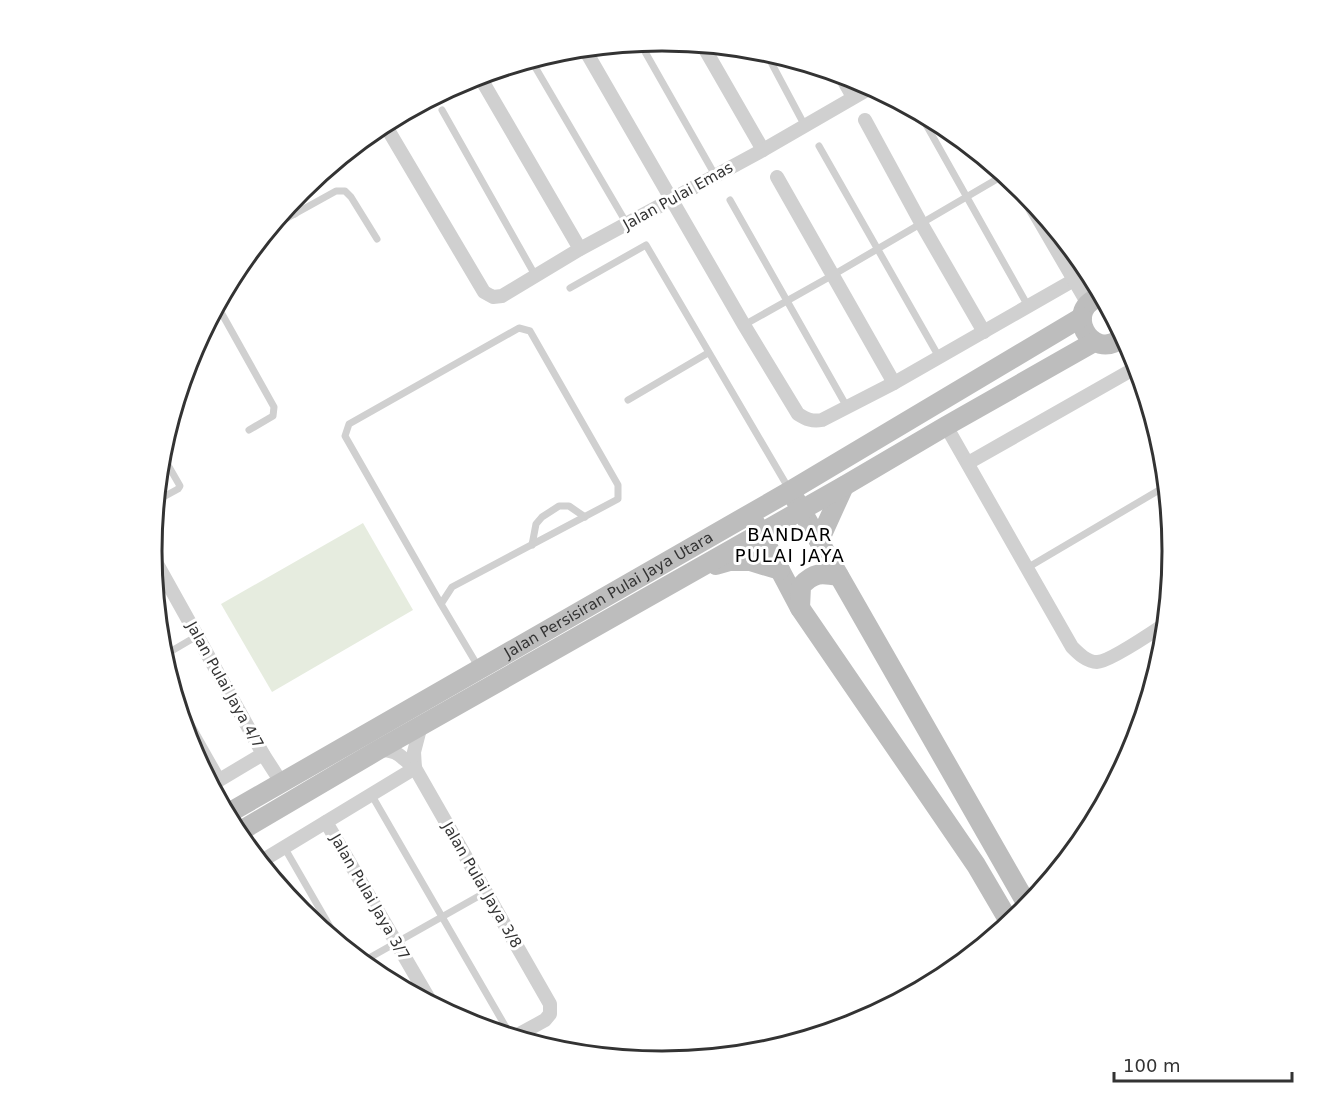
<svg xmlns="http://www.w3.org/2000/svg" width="1324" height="1102" font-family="'DejaVu Sans',sans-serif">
<rect width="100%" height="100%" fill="#fff"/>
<!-- green -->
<path fill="#e6ecdf" d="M363,523L413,610L272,692L221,604Z"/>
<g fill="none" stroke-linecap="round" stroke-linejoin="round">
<!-- lane -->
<g stroke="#d0d0d0" stroke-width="7">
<path d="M640,43L715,175"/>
<path d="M765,51L805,126"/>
<path d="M531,60L627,224"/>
<path d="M442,110L535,275"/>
<path d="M919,112L1028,306"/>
<path d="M819,146L939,357"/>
<path d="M730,200L847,407"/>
<path d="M289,204L295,214"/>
<path d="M271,227L336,191H345L351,197L377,239"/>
<path d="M570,288L646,245L789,489"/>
<path d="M217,305L274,407L273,416L249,430"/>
<path d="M744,325L833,275L1004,175"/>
<path d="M628,400L708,353"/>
<path d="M156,501L178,489L180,486L161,453"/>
<path d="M532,545L536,524L542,517L559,506H569L585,517"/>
<path d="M1027,568L1166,486"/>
<path d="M441,604L345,436L349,424L519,328L530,331L618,485V499L452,587L441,604L479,668"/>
<path d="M163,656L197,636"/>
<path d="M176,698L222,779"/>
<path d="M371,794L511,1036"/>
<path d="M284,847L340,944"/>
<path d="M362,962L486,892"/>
</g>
<!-- street -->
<g stroke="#d0d0d0" stroke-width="14">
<path d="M702,44L763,150"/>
<path d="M584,48L744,325L798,414C806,419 812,422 822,420L894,383L1074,280"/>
<path d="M840,74L853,97"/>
<path d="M484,84L580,249"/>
<path d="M865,120L921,223L984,332"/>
<path d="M384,123L484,292L493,297L502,296L580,249L763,150L872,87"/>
<path d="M777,177L894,383"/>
<path d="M1021,189L1088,304"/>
<path d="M946,426L1072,647C1079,654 1087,662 1097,662C1109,662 1153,632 1165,624"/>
<path d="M968,463L1137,367"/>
<path d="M152,555L263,754L281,782"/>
<path d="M379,750C399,750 400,757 415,768L550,1004V1014L545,1020L514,1037"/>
<path d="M415,768L414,752L421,725"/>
<path d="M211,785L263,754"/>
<path d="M326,822L432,1004"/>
<path d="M260,862L415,768"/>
</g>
<!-- secondary -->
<g stroke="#bdbdbd" stroke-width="20">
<path d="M1102,297C1061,306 1090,365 1123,337"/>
<path d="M795,499L1028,906"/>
<path d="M755,523L800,608L976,865L1010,923"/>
<path d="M819,541L844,486"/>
<path d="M716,565L730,561H750L780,570"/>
<path d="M800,608L801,586C814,572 821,573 839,576"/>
<path id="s1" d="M227,814L790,491L1082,317"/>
<path d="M237,833L378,750L844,486L946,426L1094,342"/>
</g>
</g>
<g text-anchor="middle" stroke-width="6" stroke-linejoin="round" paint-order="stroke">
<!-- street labels -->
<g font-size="15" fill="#333" stroke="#fff">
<text transform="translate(678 196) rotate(-29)" y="5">Jalan Pulai Emas</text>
<text dy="5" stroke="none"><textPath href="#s1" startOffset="440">Jalan Persisiran Pulai Jaya Utara</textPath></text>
<text transform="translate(225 685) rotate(61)" y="5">Jalan Pulai Jaya 4/7</text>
<text transform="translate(482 885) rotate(60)" y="5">Jalan Pulai Jaya 3/8</text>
<text transform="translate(370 897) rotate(60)" y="5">Jalan Pulai Jaya 3/7</text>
</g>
<!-- quarter labels -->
<g font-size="18" letter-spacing="1.5" fill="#000" stroke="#fff">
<text x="790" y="541">BANDAR<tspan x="790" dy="21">PULAI JAYA</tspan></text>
</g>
</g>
<!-- crop -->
<path d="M0 0H1324V1102H0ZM162 551a500 500 0 1 1 1000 0a500 500 0 1 1-1000 0Z" fill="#fff" fill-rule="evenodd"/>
<path fill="none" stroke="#333" stroke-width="3" d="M162 551a500 500 0 1 1 1000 0a500 500 0 1 1-1000 0Z"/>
<!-- scale -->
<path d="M1114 1072v9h178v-9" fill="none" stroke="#333333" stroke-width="3"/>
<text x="1123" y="1072" font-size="18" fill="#333333" stroke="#ffffff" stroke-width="4.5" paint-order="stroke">100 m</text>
</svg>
